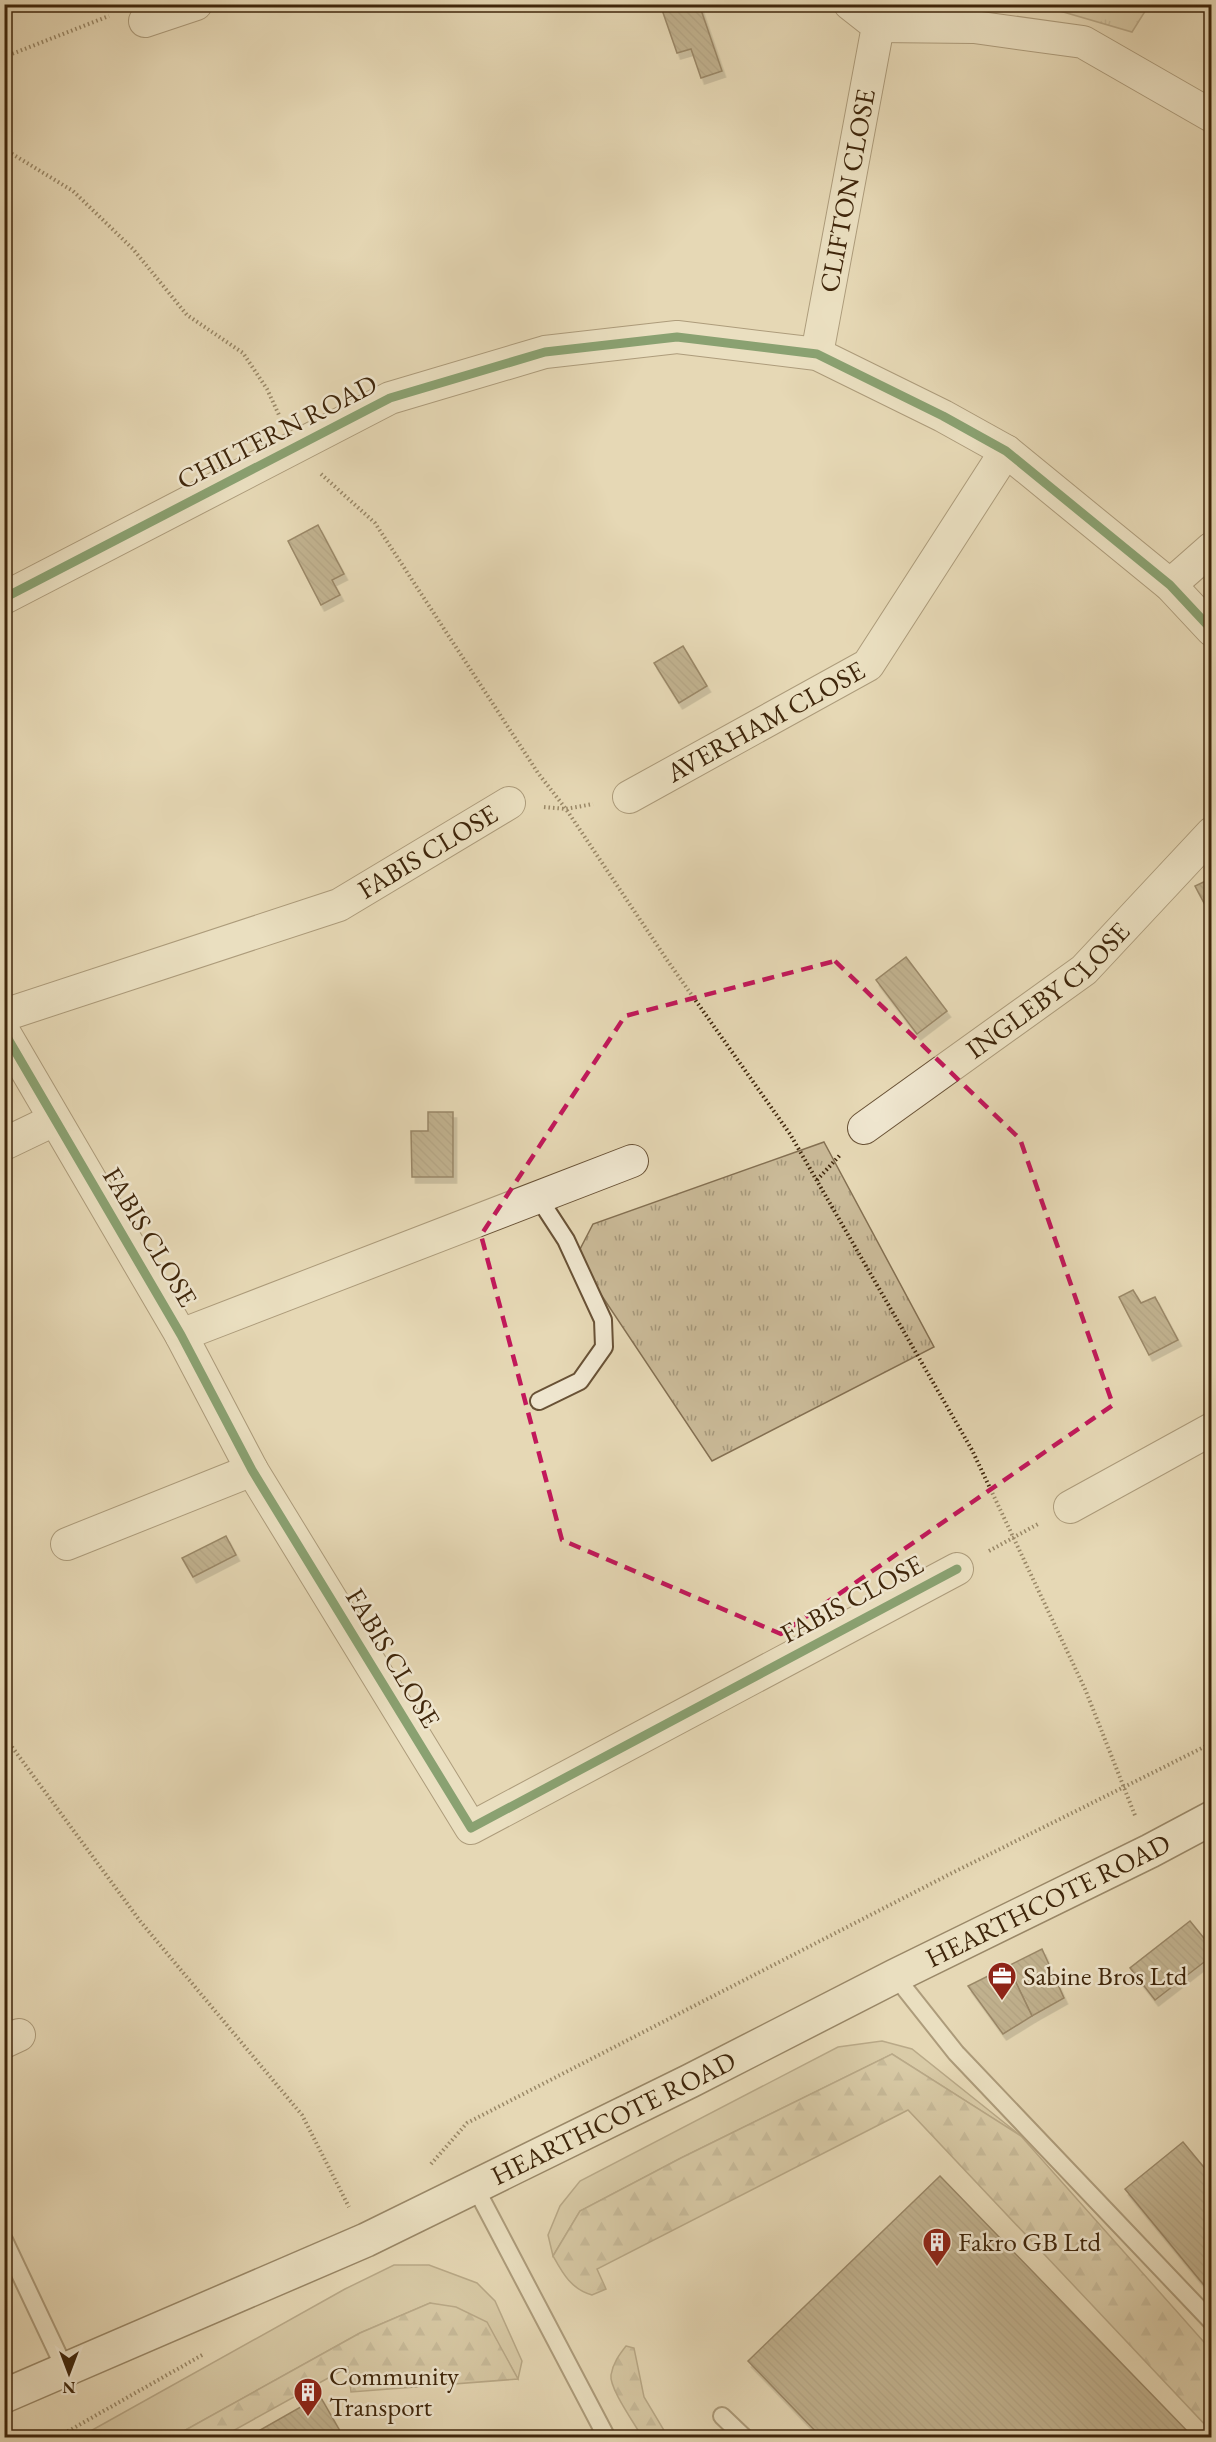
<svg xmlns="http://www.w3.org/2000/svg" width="1216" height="2442" font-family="'EB Garamond',serif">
<defs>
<pattern id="forest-firs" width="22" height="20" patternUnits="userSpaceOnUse" patternTransform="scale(1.5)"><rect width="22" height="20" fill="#caba98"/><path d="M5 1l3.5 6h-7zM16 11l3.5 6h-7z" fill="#a5977a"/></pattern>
<pattern id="park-tufts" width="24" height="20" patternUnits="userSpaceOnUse" patternTransform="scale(1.5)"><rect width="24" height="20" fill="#caba98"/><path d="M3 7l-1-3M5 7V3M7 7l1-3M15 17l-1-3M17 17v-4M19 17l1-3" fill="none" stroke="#a5977a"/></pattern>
<pattern id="building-back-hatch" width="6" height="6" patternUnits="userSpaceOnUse" patternTransform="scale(1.5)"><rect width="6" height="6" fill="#968363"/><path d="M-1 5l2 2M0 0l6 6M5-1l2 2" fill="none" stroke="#7c6b50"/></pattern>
<filter id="shadow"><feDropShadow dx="3.5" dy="6" stdDeviation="0" flood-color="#0004"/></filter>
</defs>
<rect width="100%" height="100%" fill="#e6d8b5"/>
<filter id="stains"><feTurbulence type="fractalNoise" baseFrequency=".00333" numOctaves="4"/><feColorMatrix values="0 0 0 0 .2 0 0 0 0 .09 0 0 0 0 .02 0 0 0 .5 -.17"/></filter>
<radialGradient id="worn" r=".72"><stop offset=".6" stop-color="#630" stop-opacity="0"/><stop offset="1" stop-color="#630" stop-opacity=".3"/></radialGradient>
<!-- green -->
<g fill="#caba98" stroke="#847052" stroke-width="1.5">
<path d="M882,2041L912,2049L1021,2136L892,2054L681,2158L580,2211L553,2256L548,2235L560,2206L580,2181L838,2047Z"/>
<path d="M394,2265H429L477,2283L495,2301L522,2361L518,2379L486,2322L430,2303L360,2333L173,2437L78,2438L345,2289Z"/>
</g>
<!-- forest -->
<g fill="url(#forest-firs)" stroke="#847052" stroke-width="1.5">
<path d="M892,2054L1021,2136L1211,2350V2431L908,2110L597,2269L606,2289L592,2295C571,2289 563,2274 553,2256L580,2211L681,2158Z"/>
<path d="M430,2303L456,2307L487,2322L518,2379L351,2392L348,2367L222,2437H173L360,2333Z"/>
<path d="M626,2346L634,2348L644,2397L668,2437H642C635,2424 609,2388 611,2375C613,2363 619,2355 626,2346Z"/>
</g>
<!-- park -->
<g fill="url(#park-tufts)" stroke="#847052" stroke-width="1.5">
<path d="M1064,5V4L1149,5L1132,32L1060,11Z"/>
<path d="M824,1142L934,1347L712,1461L576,1257L593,1224Z"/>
</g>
<!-- building -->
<g fill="url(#building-back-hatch)" stroke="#3f260b" stroke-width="1.5" filter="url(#shadow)">
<path d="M660,4H699L722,71L701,78L691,49L677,53Z"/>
<path d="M318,525L344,574L332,580L340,595L321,605L288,541Z"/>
<path d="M683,646L707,686L679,703L654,663Z"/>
<path d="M1212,878V918L1195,886Z"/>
<path d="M906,957L947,1011L917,1034L876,980Z"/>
<path d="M428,1112H453V1177H412L411,1131H428Z"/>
<path d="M1133,1290L1141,1303L1155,1297L1178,1340L1149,1355L1119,1297Z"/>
<path d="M226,1536L236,1555L193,1577L182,1558Z"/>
<path d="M1190,1921L1212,1948V1956L1155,2000L1130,1968Z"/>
<path d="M1042,1949L1064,1998L1032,2016L1008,1966Z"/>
<path d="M1008,1966L1032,2016L1003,2034L968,1986Z"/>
<path d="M1183,2142L1212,2177V2295L1125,2189Z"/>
<path d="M940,2176L1194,2438H822L748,2361Z"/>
<path d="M320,2396L344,2438H246Z"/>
</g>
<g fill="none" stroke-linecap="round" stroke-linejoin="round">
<!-- lane casing -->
<g stroke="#695236" stroke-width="20">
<g id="lane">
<path d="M538,1197L566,1240L603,1320L604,1347L580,1381L539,1401"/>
<path d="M895,1976L956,2053L1212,2322"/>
<path d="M475,2187L607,2438"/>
<path d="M4,2240L65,2369"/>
<path d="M722,2416L745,2438"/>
</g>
</g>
<!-- street casing -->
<g stroke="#695236" stroke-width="34">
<g id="street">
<path d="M145,21L196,4"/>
<path d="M878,26L974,27L1083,42L1212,116"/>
<path id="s1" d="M817,354L878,26L850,4"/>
<path d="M1170,585L1212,548"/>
<path d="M4,598L390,398L545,352L677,337L817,354L943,416L1006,451L1170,585L1212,630"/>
<path id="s2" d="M629,797L868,665L1006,451"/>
<path id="s3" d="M4,1015L339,905L509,803"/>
<path d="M4,1032L181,1335L252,1470L471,1828L957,1569"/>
<path id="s4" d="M864,1128L1084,970L1212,833"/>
<path d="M4,1144L54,1120"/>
<path d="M181,1335L632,1161"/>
<path d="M1070,1507L1212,1429"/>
<path d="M67,1544L252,1470"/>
<path d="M4,2042L19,2035"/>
</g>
</g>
<!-- secondary casing -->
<g stroke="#3f260b" stroke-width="36">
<g id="secondary">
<path id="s5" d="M4,2396L366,2240L690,2081L895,1976L1150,1851L1212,1818"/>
</g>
</g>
<!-- path -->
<g stroke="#3f260b" stroke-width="4" stroke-dasharray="1.5 3" stroke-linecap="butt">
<path d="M4,57L109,16"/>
<path d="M4,149L73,191L133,249L187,315L243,353L267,389L279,415"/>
<path d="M321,474L375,523L538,773L566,809L667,960L790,1134L972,1450L1085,1689L1136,1818"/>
<path d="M544,807L566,809L593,804"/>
<path d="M817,1180L841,1154"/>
<path d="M989,1551L1038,1524"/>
<path d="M4,1736L140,1921L302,2115L349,2207"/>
<path d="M431,2164L467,2123L948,1875L1212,1743"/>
<path d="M56,2438L204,2354"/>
</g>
<!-- lane -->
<use href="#lane" stroke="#efe6cf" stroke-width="16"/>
<!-- street -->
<use href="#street" stroke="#efe6cf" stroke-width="32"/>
<!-- secondary -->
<use href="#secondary" stroke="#efe6cf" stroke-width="33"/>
<!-- cycleway casing -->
<g stroke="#efe6cf" stroke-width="13">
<g id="cycleway">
<path d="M4,598L390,398L545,352L677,337L817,354L943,416L1006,451L1170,585L1212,630"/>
<path d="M4,1032L181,1335L252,1470L471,1828L957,1569"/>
</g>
</g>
<!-- cycleway -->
<use href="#cycleway" stroke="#1b5e20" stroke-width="9"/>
</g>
<!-- marked area -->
<path d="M0 0H1216V2442H0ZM835,961L1020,1139L1113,1405L781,1634L562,1540L481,1235L625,1016Z" fill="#e6d8b5" fill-opacity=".55" fill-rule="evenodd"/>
<path fill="none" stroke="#c2185b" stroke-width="4.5" stroke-dasharray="12 8" stroke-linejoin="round" d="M835,961L1020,1139L1113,1405L781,1634L562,1540L481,1235L625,1016Z"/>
<!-- icons -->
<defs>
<g id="office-pin" transform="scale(1.5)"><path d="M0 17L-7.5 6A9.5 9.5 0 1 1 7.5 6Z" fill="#8f2418" stroke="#efe6cf"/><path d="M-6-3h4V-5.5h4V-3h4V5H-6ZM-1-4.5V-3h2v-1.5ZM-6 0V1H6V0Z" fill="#fff"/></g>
<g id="building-pin" transform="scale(1.5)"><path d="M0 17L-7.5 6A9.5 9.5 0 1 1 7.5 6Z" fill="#8f2418" stroke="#efe6cf"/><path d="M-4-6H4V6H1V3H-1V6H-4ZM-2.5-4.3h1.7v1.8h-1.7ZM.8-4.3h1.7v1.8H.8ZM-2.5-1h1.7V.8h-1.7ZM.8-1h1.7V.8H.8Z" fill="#fff"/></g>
</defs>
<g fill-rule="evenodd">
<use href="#office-pin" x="1002" y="1976"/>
<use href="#building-pin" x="937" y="2242"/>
<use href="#building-pin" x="308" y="2392"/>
</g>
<g text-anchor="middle" stroke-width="5" stroke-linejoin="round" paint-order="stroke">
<!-- street labels -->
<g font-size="27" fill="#3f260b" stroke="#efe6cf">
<text dy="9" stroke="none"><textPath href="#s1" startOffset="166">CLIFTON CLOSE</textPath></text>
<text transform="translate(277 432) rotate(-27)" y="9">CHILTERN ROAD</text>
<text dy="9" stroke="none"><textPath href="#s2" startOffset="156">AVERHAM CLOSE</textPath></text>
<text dy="9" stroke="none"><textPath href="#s3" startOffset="456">FABIS CLOSE</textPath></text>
<text dy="9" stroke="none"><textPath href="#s4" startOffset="230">INGLEBY CLOSE</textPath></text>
<text transform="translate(150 1237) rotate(59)" y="9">FABIS CLOSE</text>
<text transform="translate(852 1599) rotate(-28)" y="9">FABIS CLOSE</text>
<text transform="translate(393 1658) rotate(59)" y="9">FABIS CLOSE</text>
<text dy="9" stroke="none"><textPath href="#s5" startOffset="1156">HEARTHCOTE ROAD</textPath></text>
<text dy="9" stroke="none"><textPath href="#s5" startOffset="670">HEARTHCOTE ROAD</textPath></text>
</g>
<!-- poi labels -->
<g font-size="27" fill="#3f260b" stroke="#efe6cf" text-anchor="start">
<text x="1023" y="1985">Sabine Bros Ltd</text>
<text x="958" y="2251">Fakro GB Ltd</text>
<text x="329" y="2385">Community<tspan x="329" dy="31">Transport</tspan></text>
</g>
</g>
<!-- margin -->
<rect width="1216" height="2442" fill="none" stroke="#e6d8b5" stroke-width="24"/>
<rect x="6" y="6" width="1204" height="2430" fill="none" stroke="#3f260b" stroke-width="3"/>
<rect x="12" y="12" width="1192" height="2418" fill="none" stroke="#3f260b" stroke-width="1.5"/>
<!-- north arrow -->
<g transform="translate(69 2373) rotate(180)" stroke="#efe6cf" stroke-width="4.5" paint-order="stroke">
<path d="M0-4.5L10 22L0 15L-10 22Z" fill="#3f260b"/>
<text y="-9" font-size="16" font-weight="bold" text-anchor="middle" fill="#3f260b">N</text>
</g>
<rect width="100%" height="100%" filter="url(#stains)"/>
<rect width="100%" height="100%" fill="url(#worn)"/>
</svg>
